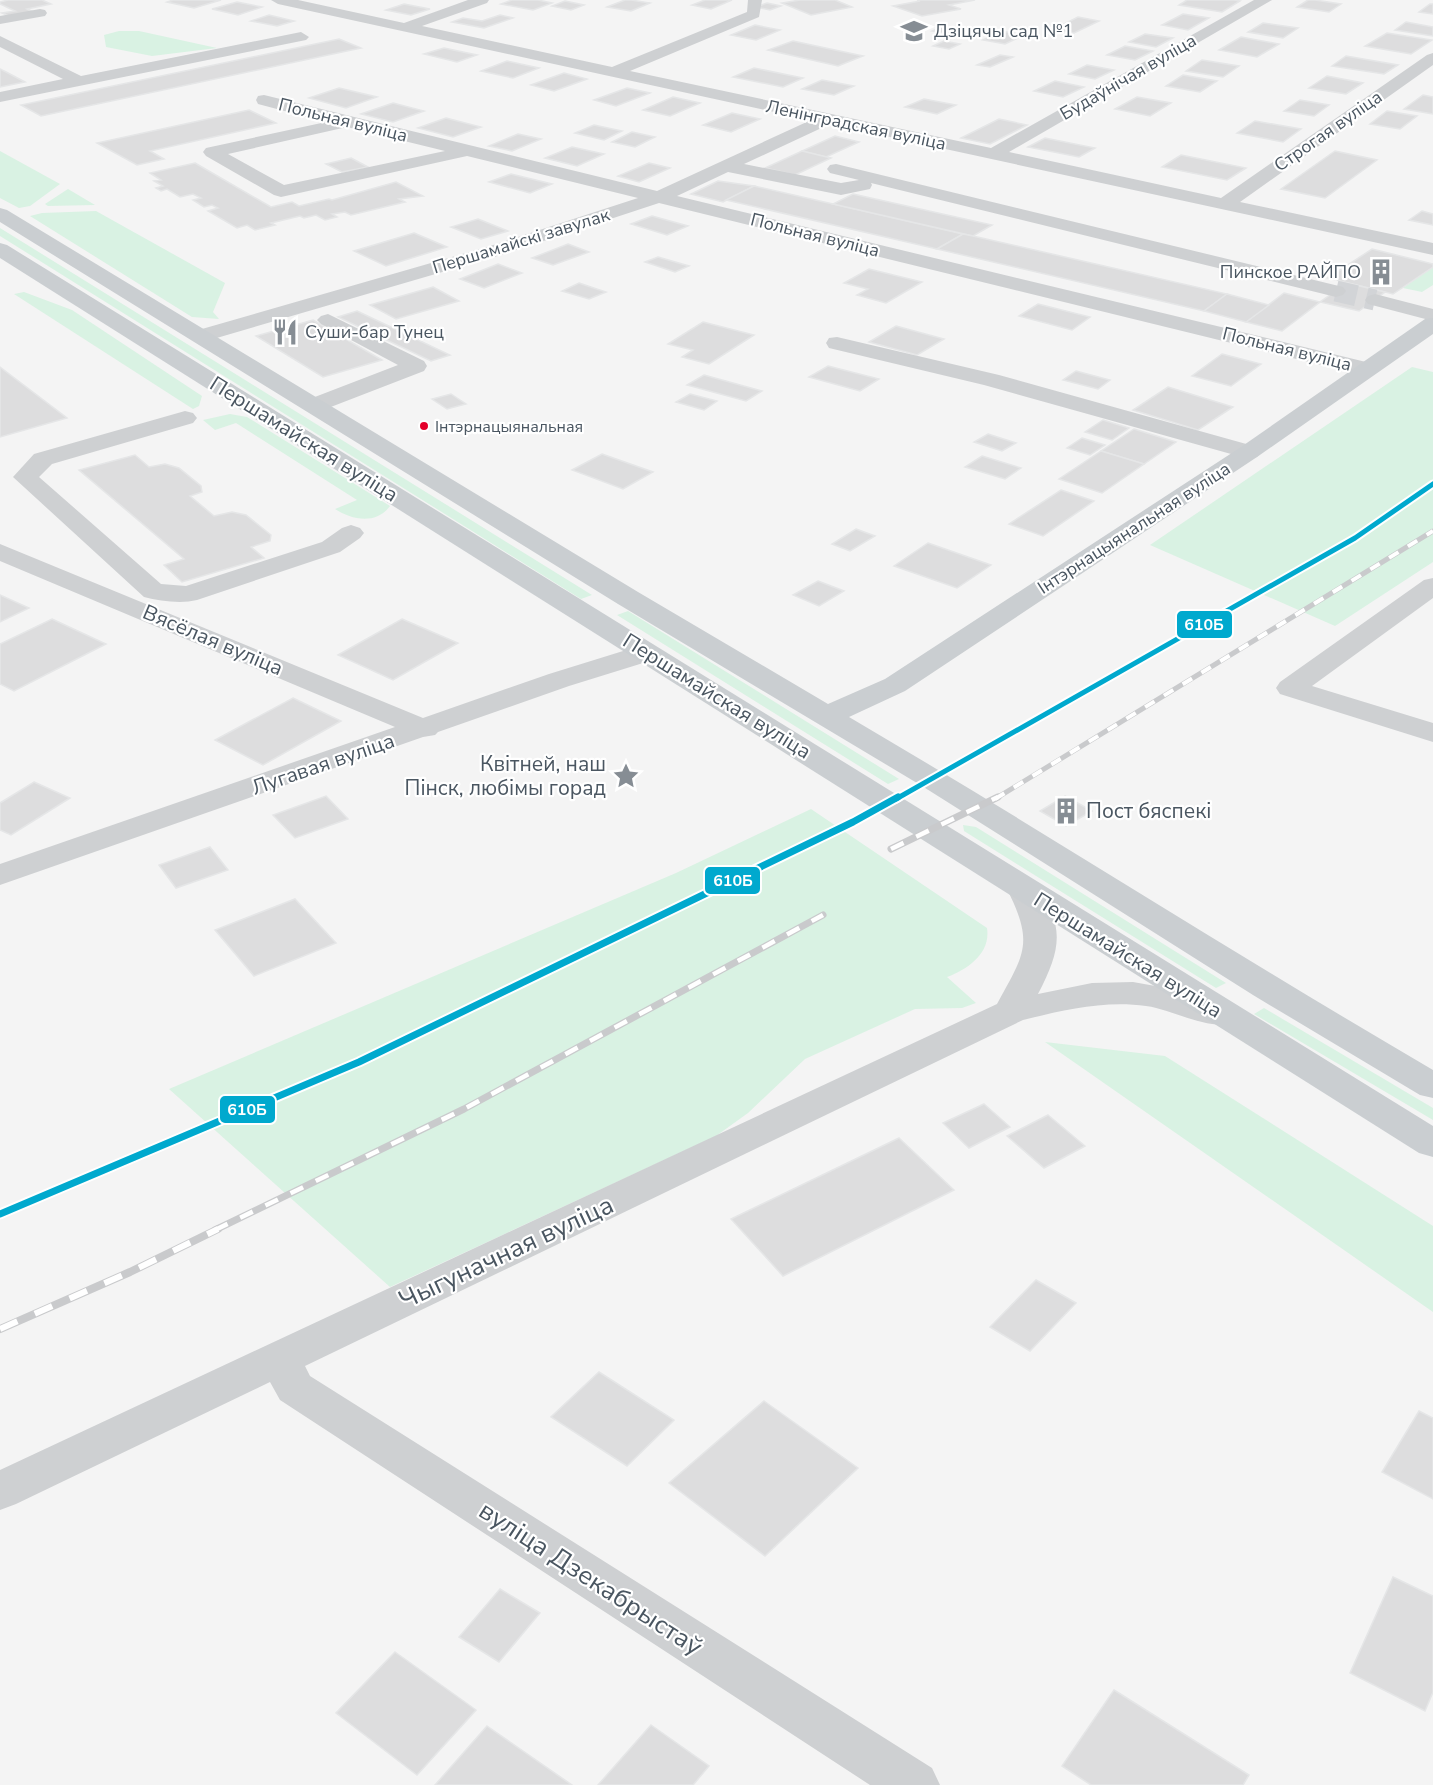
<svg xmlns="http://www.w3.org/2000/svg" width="1433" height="1785" font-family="'Nunito Sans',sans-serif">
<rect width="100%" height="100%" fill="#f4f4f4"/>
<!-- green -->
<g fill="#d9f2e3">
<path d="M119,31H139L217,48L152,56L106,47L104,35Z"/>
<path d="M0,151L60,184L30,206L19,208L0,198Z"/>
<path d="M68,189L95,205L48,206L45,204Z"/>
<path d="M96,211L225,283L213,312L219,319L192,317L30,216L42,213Z"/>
<path d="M0,228L592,595L581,599L0,236Z"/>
<path d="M1433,267V285L1422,292L1403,288Z"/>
<path d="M24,292L72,310L202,396L199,406L193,409L14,294Z"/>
<path d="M1412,367L1433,372V562L1335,626L1150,545Z"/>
<path d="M230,414L247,417L390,506C376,525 352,520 335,509L357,500L236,423L215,430L203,420Z"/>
<path d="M628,611L899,779L888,784L617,615Z"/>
<path d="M811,809L987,928C991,953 968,969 947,977L976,1003L962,1008L915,1009L805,1059L748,1113L716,1136L390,1287L169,1089L676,873Z"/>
<path d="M963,825L976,827L1226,983L1216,988L964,831Z"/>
<path d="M1264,1008L1433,1108V1120L1254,1014Z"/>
<path d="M1045,1042L1165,1056L1433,1226V1312Z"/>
</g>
<!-- building -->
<g fill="#ddddde" stroke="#e5e6e7" stroke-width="1.5">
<path d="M8,0H42L51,4L27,9L36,13L11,17L2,13L15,11L0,4V2Z"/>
<path d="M173,0H221L194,8L167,2Z"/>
<path d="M512,0H538L552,3L533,10L501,4Z"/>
<path d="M625,0H631L650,3L631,11L607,7Z"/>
<path d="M705,0H732L711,9L692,5Z"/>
<path d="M800,0H835L852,7L811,15L782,3Z"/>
<path d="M917,0H975L949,5L961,9L922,16L893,6L920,1Z"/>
<path d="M1187,0H1234L1240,1L1222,12L1179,5Z"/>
<path d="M1308,0H1315L1341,4L1329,12L1297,7Z"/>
<path d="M565,1L584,5L571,10L552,6Z"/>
<path d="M237,2L262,7L238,15L212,9Z"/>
<path d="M767,3L781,6L770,10L756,7Z"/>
<path d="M404,4L430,9L411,15L386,10Z"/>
<path d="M1430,4H1433V14L1419,12Z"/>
<path d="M1183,14L1209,18L1188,30L1162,25Z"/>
<path d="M269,15L294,21L277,26L251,21Z"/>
<path d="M500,15L513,18L484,28L452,22L463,18L482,21Z"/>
<path d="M1078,17L1099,21L1074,33L1054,29Z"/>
<path d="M1406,22L1433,27V36L1395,30Z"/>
<path d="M1263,23L1298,28L1283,38L1248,32Z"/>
<path d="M755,25L780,30L756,40L731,35Z"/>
<path d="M942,27L958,30L947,34L932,31Z"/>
<path d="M1001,31L1024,35L1005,44L983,40Z"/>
<path d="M1387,33L1432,40L1411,54L1365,46Z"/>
<path d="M1145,34L1173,38L1156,47L1129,42Z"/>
<path d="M1241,37L1279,44L1257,57L1219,50Z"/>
<path d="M339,39L361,48L41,116L21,105Z"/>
<path d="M793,41L863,56L838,66L768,50Z"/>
<path d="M944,41L960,44L949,49L933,46Z"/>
<path d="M1125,46L1153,51L1135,60L1107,55Z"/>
<path d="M444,48L477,55L457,62L424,54Z"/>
<path d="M1000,55L1013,57L990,67L977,65Z"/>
<path d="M1346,56L1398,65L1384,74L1332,66Z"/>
<path d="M1202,60L1239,66L1223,77L1186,71Z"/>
<path d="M507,61L539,68L513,78L481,71Z"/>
<path d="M1087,65L1114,70L1095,79L1069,74Z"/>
<path d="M754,68L803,78L783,87L733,77Z"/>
<path d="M0,69L8,73L25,82L0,87Z"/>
<path d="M564,73L587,79L554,91L531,85Z"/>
<path d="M1183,75L1217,81L1200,92L1166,86Z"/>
<path d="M1327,76L1363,83L1346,94L1309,88Z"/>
<path d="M822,80L854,86L834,95L802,89Z"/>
<path d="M1055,81L1084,87L1063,97L1034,91Z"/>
<path d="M339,88L377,97L346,108L309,98Z"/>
<path d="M627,88L650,93L616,106L594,100Z"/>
<path d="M1423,95L1433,97V114L1404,109Z"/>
<path d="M673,97L700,103L670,116L643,110Z"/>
<path d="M1137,97L1171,103L1150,116L1115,109Z"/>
<path d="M924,99L956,105L937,114L905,107Z"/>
<path d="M1300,100L1329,105L1314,116L1284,111Z"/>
<path d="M393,103L424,111L393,122L361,114Z"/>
<path d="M249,110L276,123L150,151L164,159L137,165L97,143Z"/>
<path d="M1387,111L1417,116L1400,129L1370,124Z"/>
<path d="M732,113L760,119L731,132L703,125Z"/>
<path d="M446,118L481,127L453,137L418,128Z"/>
<path d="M999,119L1027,125L990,144L961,138Z"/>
<path d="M1255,121L1301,129L1283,142L1237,133Z"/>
<path d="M594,125L622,131L604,140L575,133Z"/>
<path d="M632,132L655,137L635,147L612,142Z"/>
<path d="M518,134L541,139L512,151L489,146Z"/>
<path d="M835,136L859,142L826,157L802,151Z"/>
<path d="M1045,138L1095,148L1079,157L1028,147Z"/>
<path d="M572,147L604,154L577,166L545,158Z"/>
<path d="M802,151L831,158L795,175L765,168Z"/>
<path d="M1335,151L1377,160L1325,198L1281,189Z"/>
<path d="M1181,155L1246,168L1227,180L1162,167Z"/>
<path d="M351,158L368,167L342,172L326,164Z"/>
<path d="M195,163L271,207L292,202L299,206L329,199L332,200L396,182L423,196L399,199L405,202L351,215L345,212L332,214L337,217L325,220L316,215L304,218L300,216L271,223L275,225L255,230L247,225L237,228L208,211L218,208L212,205L204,207L193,200L201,198L193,194L180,197L167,189L161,191L156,188L163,186L154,181L161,180L150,173Z"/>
<path d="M649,163L670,168L639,182L618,176Z"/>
<path d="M511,174L552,184L530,193L489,182Z"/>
<path d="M718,181L754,186L723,202L691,194Z"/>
<path d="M754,186L833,204L963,234L937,249L726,200Z"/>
<path d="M853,194L992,225L973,236L833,204Z"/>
<path d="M1422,211L1433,214V225L1409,220Z"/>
<path d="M652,216L688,226L667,235L631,224Z"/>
<path d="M478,219L508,231L481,239L451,227Z"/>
<path d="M414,233L447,247L386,266L354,251Z"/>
<path d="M963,234L973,236L1227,294L1204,311L937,249Z"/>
<path d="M568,244L589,252L553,265L532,258Z"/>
<path d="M1372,249L1433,264V267L1393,294L1328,278Z"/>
<path d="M658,257L689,266L675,272L645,262Z"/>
<path d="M498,264L522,273L484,288L460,279Z"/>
<path d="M869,269L922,282L886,303L857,295L868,289L844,283Z"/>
<path d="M579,283L606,292L589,299L562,291Z"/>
<path d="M1347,283L1385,292L1359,311L1320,302Z"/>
<path d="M433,287L459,301L396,319L370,305Z"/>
<path d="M1284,293L1320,302L1282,331L1246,322Z"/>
<path d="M1227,294L1269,305L1246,322L1204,311Z"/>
<path d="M1038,304L1090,317L1072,330L1019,316Z"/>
<path d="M357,311L450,355L431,361L338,317Z"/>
<path d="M313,320L382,360L323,377L256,336Z"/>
<path d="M703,322L754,335L709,364L682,357L693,350L668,344Z"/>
<path d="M896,326L944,339L917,355L869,342Z"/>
<path d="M1222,354L1261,364L1231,386L1192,376Z"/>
<path d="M828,366L879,379L860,391L809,377Z"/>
<path d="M0,367L67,418L0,437Z"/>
<path d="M1076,371L1110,380L1098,389L1063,380Z"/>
<path d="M704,375L762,391L746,401L687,385Z"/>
<path d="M1168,387L1233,407L1198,430L1133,410Z"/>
<path d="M451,394L466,404L447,409L432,399Z"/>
<path d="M690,394L717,401L704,410L676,402Z"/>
<path d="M1103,420L1129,428L1112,440L1085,432Z"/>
<path d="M1134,429L1176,442L1144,464L1101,451Z"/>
<path d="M988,434L1016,443L1002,451L974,442Z"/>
<path d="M1082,438L1105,445L1090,455L1067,448Z"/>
<path d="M1101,451L1144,464L1102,493L1059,479Z"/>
<path d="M602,454L653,472L623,489L572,470Z"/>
<path d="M135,455L149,467L165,464L179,468L201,486L202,492L190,496L214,516L232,512L246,515L271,535L270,541L251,547L264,558L182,582L164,565L184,559L79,470Z"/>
<path d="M982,456L1021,468L1005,479L965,467Z"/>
<path d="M1061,490L1094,501L1043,536L1009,524Z"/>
<path d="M856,529L875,536L850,551L832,544Z"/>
<path d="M928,543L991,565L957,588L894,566Z"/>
<path d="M818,581L844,591L819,606L793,595Z"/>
<path d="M0,595L29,608L0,622Z"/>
<path d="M52,619L106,644L14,691L0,684V644Z"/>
<path d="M402,619L458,643L393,680L338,655Z"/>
<path d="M293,698L341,721L263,765L215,740Z"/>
<path d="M34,782L70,798L11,835L0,830V803Z"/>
<path d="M326,796L348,819L295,838L273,815Z"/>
<path d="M1065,796L1092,811L1066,826L1040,811Z"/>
<path d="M210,847L228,870L176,888L159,865Z"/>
<path d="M295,899L336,943L254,976L215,930Z"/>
<path d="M984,1104L1010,1127L969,1148L943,1123Z"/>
<path d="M1048,1115L1085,1146L1044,1168L1007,1136Z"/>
<path d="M899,1138L954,1190L783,1276L731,1219Z"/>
<path d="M1036,1280L1076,1303L1030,1351L990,1327Z"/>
<path d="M599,1372L674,1420L627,1466L551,1417Z"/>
<path d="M764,1401L858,1468L765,1556L669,1483Z"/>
<path d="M1419,1411L1433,1418V1499L1382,1472Z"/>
<path d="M1393,1577L1433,1596V1692L1425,1711L1350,1673Z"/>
<path d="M500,1589L540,1613L499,1662L459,1637Z"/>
<path d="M395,1652L476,1710L417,1775L336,1713Z"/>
<path d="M1114,1690L1249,1775L1243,1785H1091L1062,1766Z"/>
<path d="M651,1725L709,1766L693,1785H598Z"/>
<path d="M487,1726L572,1785H435Z"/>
</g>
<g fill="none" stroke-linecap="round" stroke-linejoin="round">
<!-- minor-tunnel -->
<path stroke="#d2d4d7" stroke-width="21" stroke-dasharray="21 10" stroke-linecap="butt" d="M1336,291L1375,300"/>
<!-- minor -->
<g fill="#ced0d2" fill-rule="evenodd">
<path d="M271,0H298L404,23L468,0H489L487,3L422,26L612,67L747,12L748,0H762L759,17L630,71L991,148L1254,0H1272L1009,152L1221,198L1427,55L1433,53V65L1240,202L1433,243V255L830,124L744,164L841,183L859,180L830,173L827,169L830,165L836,164L1343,287L1346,291L1343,295L1336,297L871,183L872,185L870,189L841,195L728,172L677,196L1366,362L1374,364L1377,369L1374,374L1366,376L659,203L504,254L203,342L195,341L192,336L195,331L490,246L638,198L467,156L281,197L274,195L206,156L203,152L206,148L326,122L258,104L256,100L258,96L264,95L657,191L811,120L278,4ZM347,127L445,151L284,185L228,154Z"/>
<path d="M40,9L45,10L47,13L45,16L0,24V16Z"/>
<path d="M301,32L309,37L306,40L0,102V92L63,79L0,47V36L81,76Z"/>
<path d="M1375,294L1433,309V321L1368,304L1365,300L1368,296Z"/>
<path d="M328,314L424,361L427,366L424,371L323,410L315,412L307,410L304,405L307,400L398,365L321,324L317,320L321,316Z"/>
<path d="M837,337L999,375L1257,447L1261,452L1257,457L1249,459L984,385L829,348L826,343L829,338Z"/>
<path d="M185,411L193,413L197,418L193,423L52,464L39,477L161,584L186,586L322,542L342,528L351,525L360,528L364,533L360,538L340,552L197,600C181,604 160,601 144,597L13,477L34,454Z"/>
<path d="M0,544L423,718L549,674L636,647L646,645L656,647L660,653L656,659L569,686L438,732L435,735L423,737L0,885V864L395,727L0,561Z"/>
<path d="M1433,578V598L1312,686L1433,723V742L1280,694L1276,688L1280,682L1424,580Z"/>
<path d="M1023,879L1035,882C1065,926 1062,948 1038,994L1092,983L1133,982L1172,989L1236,1007L1241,1015L1236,1023C1207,1031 1175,1010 1146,1006C1105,1000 1063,1010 1023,1020L305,1366L310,1376L932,1768L940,1785H870L280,1400L270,1382L16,1504L0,1510V1470L997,1004C1025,953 1034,943 1007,889L1011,882Z"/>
</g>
<!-- major -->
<g fill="#caced1" fill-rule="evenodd">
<path d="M0,208L7,210L638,592L828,704L885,679L1241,447L1425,319L1433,318V334L1257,457L905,691L849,717C1045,832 1236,955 1433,1070V1098L1420,1095L1253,995L922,786L618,604L0,222Z"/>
<path d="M0,243L7,245L1433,1126V1157L1419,1153L0,258Z"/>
</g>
<!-- rail-far2 casing -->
<g stroke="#c9cacc" stroke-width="5">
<path id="rail-far2" d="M995,799L1433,531"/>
</g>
<!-- rail-far1 casing -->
<g stroke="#c9cacc" stroke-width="7">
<g id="rail-far1">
<path d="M891,849L998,797"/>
<path d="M215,1230L464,1109L823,915"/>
</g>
</g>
<!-- rail casing -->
<g stroke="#c9cacc" stroke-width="8">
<path id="rail" d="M0,1329L130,1272L218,1229"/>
</g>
<!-- rail-far2 -->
<use href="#rail-far2" stroke="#fff" stroke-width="4" stroke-dasharray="11" stroke-linecap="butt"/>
<!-- rail-far1 -->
<use href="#rail-far1" stroke="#fff" stroke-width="4.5" stroke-dasharray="14" stroke-linecap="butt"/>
<!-- rail -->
<use href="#rail" stroke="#fff" stroke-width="6" stroke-dasharray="19" stroke-linecap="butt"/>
<!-- rail-1-far1 casing -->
<g stroke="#fff" stroke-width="9">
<path id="rail-1-far1" d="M896,799L1355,538L1433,484"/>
</g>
<!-- rail-1 casing -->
<g stroke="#fff" stroke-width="11">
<path id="rail-1" d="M0,1214L359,1062L853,822L898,797"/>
</g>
<!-- rail-1-far1 -->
<use href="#rail-1-far1" stroke="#00a9ce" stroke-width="5"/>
<!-- rail-1 -->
<use href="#rail-1" stroke="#00a9ce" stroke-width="7"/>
</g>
<!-- icons -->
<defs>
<g id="school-bare" transform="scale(2.07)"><path d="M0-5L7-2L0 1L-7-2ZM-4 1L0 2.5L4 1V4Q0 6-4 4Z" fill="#868d94" stroke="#fff" stroke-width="2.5" paint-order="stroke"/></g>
<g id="building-bare" transform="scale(2.07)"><path d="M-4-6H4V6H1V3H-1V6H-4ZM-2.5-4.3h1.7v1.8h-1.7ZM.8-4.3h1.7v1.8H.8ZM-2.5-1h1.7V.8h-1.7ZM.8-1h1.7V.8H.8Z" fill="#868d94" stroke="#fff" stroke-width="2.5" paint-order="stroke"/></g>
<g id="restaurant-bare" transform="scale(2.07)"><path d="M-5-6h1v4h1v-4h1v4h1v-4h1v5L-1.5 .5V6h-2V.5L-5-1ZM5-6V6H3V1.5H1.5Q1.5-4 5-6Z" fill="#868d94" stroke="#fff" stroke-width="2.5" paint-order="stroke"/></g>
<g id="sight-bare" transform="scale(2.07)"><path d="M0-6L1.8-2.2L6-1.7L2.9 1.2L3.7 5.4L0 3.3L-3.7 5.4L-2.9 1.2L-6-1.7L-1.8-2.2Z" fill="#868d94" stroke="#fff" stroke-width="2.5" paint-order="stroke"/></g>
</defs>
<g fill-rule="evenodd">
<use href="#school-bare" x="914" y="31"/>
<use href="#building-bare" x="1381" y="272"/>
<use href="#restaurant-bare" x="285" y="332"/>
<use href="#sight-bare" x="626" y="776"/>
<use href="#building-bare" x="1066" y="811"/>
</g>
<!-- markers -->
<circle fill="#e4002b" stroke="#fff" stroke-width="2" cx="424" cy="426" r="5"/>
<g text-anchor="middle" stroke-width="4.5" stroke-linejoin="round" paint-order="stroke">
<!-- far-bus labels -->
<g font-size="16" fill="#4a5661" stroke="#fff" text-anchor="start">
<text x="435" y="432">Інтэрнацыянальная</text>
</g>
<!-- far-poi labels -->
<g font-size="18" fill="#4a5661" stroke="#fff" text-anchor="start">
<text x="934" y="37">Дзіцячы сад №1</text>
<text x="1361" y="278" text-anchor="end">Пинское РАЙПО</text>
<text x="305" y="338">Суши-бар Тунец</text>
</g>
<!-- far-street labels -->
<g font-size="18" fill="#4a5661" stroke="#fff">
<text transform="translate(1128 77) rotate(-30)" y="6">Будаўнічая вуліца</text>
<text transform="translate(343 120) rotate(14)" y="6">Польная вуліца</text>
<text transform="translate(856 125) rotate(12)" y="6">Ленінградская вуліца</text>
<text transform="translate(1328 131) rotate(-35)" y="6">Строгая вуліца</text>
<text transform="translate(815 235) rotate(14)" y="6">Польная вуліца</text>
<text transform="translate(521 241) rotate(-17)" y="6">Першамайскі завулак</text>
<text transform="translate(1287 349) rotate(14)" y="6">Польная вуліца</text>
<text transform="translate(1134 528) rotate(-33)" y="6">Інтэрнацыянальная вуліца</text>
</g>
<!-- street labels -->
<g font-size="21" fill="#4a5661" stroke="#fff">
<text transform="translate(304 439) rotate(32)" y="7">Першамайская вуліца</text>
<text transform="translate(213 640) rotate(23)" y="7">Вясёлая вуліца</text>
<text transform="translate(717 696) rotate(32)" y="7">Першамайская вуліца</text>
<text transform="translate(323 764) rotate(-19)" y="7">Лугавая вуліца</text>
<text transform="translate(1128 955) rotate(32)" y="7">Першамайская вуліца</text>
</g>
<!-- poi labels -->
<g font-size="21" fill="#4a5661" stroke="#fff" text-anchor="end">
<text x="606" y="771">Квітней, наш<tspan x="606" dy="24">Пінск, любімы горад</tspan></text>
<text x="1086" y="818" text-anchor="start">Пост бяспекі</text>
</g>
<!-- near-street labels -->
<g font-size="26" fill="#4a5661" stroke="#fff">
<text transform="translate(506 1252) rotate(-25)" y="9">Чыгуначная вуліца</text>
<text transform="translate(591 1578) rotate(33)" y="9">вуліца Дзекабрыстаў</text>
</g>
</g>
<g stroke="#fff" stroke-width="2">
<rect x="1176" y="610" width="57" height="29" rx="6" fill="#00a9ce"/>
<rect x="704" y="866" width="57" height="29" rx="6" fill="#00a9ce"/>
<rect x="219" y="1095" width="57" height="29" rx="6" fill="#00a9ce"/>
</g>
<g font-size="16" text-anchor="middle" font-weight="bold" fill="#fff">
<text x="1204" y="630">610Б</text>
<text x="733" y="886">610Б</text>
<text x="247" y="1115">610Б</text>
</g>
</svg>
